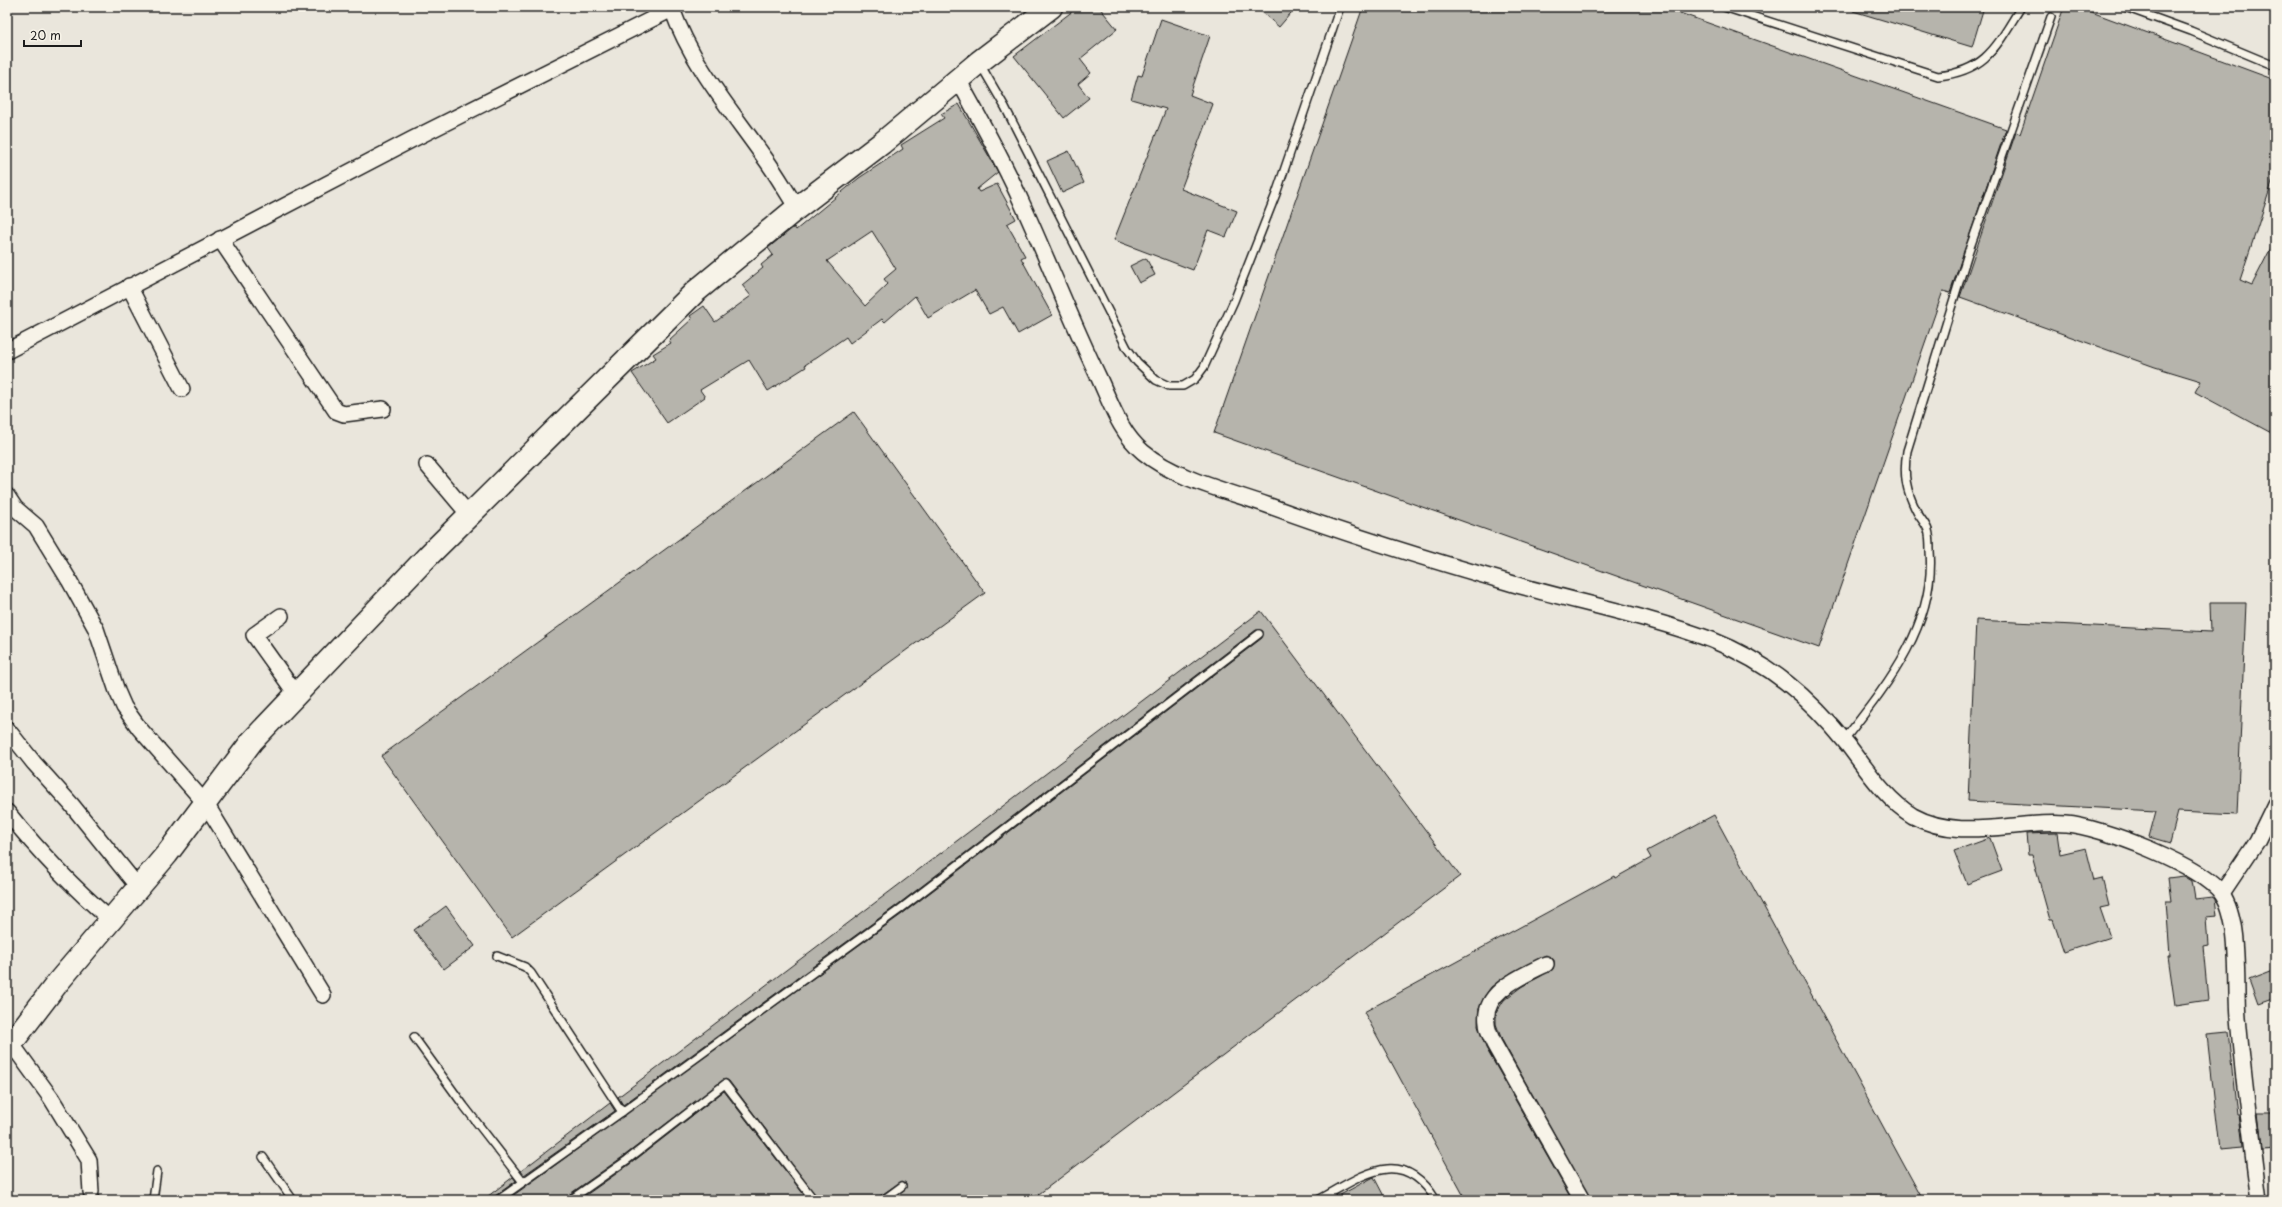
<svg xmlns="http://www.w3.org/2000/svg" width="2282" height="1207" font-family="'Playpen Sans',sans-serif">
<rect width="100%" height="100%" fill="#eae6dc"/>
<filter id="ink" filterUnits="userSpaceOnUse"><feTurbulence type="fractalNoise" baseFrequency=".025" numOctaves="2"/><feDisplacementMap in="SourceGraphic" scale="8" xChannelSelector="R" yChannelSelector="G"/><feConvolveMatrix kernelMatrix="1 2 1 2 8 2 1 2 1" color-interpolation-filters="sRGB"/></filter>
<g filter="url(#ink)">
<!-- building -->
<g fill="#b6b4ac" stroke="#1c1c1c" fill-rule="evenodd">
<path d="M1078,7H1099L1117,29L1080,59L1091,73L1078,84L1089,98L1064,118L1014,56Z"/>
<path d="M1256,7H1296L1279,27Z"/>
<path d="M1363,7H1663L2006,129L1950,293L1943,291L1819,648L1214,433Z"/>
<path d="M1853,7H1984L1972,47L1853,11Z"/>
<path d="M2064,7H2078L2275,80V174L2240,280L2252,285L2275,240V435L2195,392L2201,381L2155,367L1960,297L2016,132L2020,134Z"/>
<path d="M1161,19L1210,36L1190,95L1213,104L1181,189L1237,211L1226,237L1208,230L1193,270L1114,240L1166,109L1131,99L1138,75L1142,76Z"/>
<path d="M959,104L998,172L977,189L979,192L997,184L1016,219L1007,224L1025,256L1021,258L1052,315L1018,334L1003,307L989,314L975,290L928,318L915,296L885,322L882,319L850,343L846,337L805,365L806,367L768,391L749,360L700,390L705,397L667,423L632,373L656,358L653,354L671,343L669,340L692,319L690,316L704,306L715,322L751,296L742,285L763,268L761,265L773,255L768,248L794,227L796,230L859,178L903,149L901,145L944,118L941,114ZM872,231L896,269L884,279L888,284L865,306L827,261Z"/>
<path d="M1069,151L1084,183L1062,193L1047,161Z"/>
<path d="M1146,258L1155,275L1139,283L1130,266Z"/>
<path d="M854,412L985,593L512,937L381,756Z"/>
<path d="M2210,603H2246L2237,815L2178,812L2170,843L2149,837L2156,811L1968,801L1976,620L2211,632Z"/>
<path d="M1261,611L1460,876L1031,1200H891L906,1188V1183L902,1181L880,1196L878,1200H819L729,1081L725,1079L624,1156L567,1196L565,1200H507L902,914L1262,638L1263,631L1256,630L896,906L623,1105L618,1097Z"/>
<path d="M1714,815L1923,1200H1591L1502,1040L1496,1024V1013L1504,1000L1521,987L1553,969L1554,960L1546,955L1512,972L1491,987L1484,997L1479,1009L1478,1026L1486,1048L1572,1200H1466L1364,1012L1614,876L1615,878L1651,858L1647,851Z"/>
<path d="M2057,833L2060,854L2086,848L2094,880L2102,878L2109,906L2100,908L2110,937L2064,952L2053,920H2050L2032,855H2028L2026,834Z"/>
<path d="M1990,838L2002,871L1967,884L1954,851Z"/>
<path d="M2184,876L2192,881L2195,899L2212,897L2215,899L2217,916L2206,917L2208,945L2203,946L2208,1000L2175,1005L2168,956H2170L2166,901H2171L2168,878Z"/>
<path d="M446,906L475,946L444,969L414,930Z"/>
<path d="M2275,970V999L2258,1005L2249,980Z"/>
<path d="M2228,1032L2237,1115H2239L2243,1149L2220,1151L2207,1034Z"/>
<path d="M724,1091L808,1200H579L630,1164Z"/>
<path d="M610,1103L615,1111L524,1175L521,1171Z"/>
<path d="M2257,1114H2275V1148L2261,1149Z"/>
<path d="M513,1177L516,1181L495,1196L493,1200H483Z"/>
<path d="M1374,1177L1386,1200H1331L1370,1179Z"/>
</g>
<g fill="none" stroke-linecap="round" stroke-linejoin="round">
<!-- service casing -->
<g stroke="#1c1c1c" stroke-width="10">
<g id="service">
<path d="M1724,7L1938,76C1987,71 1997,45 2021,7"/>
<path d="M2125,7L2191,31L2275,66"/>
<path d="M980,64L1005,107L1127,348L1137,362L1156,380L1169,386H1183L1195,379L1204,367L1234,301L1276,194L1340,7"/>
<path d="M1844,740C1887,685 1936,625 1930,551C1930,545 1930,536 1928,530C1926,524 1920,518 1917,512C1906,491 1903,474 1907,451L1968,253L2051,17"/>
<path d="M497,956L525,967L531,973L622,1112L498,1200"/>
<path d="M414,1037L464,1106L523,1182"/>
<path d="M622,1112L899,910L1259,634"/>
<path d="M263,1157L293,1200"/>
<path d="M153,1200L157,1171"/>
<path d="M570,1200L627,1160L725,1084L814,1200"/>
<path d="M883,1200L902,1186"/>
<path d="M1318,1200C1361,1177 1401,1143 1436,1200"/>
</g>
</g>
<!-- minor casing -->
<g stroke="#1c1c1c" stroke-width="18">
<g id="minor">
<path d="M959,81C980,120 1003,160 1021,201C1048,260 1071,320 1099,378C1111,404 1121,434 1143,452C1175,479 1228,491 1267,505C1346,534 1426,559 1507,582C1575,602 1645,615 1712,640C1770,663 1809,697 1848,745C1867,770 1886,800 1913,816C1960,842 2016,820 2066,824C2100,826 2204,866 2222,894C2241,921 2235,984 2238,1017C2243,1078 2251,1139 2259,1200"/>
<path d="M220,239L336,411L344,414L383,409"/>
<path d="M129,286L182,389"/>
<path d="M7,351L411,140L672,9C692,65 731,110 764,157C776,173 786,191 797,208"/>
<path d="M427,465L470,516"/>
<path d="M7,496L15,508L36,526L69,580L96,629L117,691L124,707L139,728L206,804L323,995"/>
<path d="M281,616L254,635L296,694"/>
<path d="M7,729L34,763L71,804L138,887"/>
<path d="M7,812C40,853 71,886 111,920"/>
<path d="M2222,893L2257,841L2275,804"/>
<path d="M1546,964C1523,976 1482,991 1487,1023C1487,1030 1491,1037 1494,1044L1582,1200"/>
<path d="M11,1043L51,1098L89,1160L91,1192"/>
</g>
</g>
<!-- primary casing -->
<g stroke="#1c1c1c" stroke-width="25">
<path id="primary" d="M7,1049L59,981L167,854L252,741L429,555L695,292L797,208L882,143L979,62L1051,7"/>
</g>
<!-- service -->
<use href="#service" stroke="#f7f3e8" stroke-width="7"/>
<!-- minor -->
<use href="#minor" stroke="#f7f3e8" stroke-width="15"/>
<!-- primary -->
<use href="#primary" stroke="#f7f3e8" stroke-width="22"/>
</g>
</g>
<!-- margin -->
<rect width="2282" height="1207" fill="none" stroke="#f7f3e8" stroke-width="24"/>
<rect x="12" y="12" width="2258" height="1183" fill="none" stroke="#1c1c1c" stroke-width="1.5" filter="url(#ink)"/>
<!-- scale -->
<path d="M24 40v6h57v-6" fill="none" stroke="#1c1c1c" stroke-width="2"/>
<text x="30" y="40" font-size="12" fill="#1c1c1c" stroke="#f7f3e8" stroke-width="3" paint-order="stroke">20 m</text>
</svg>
